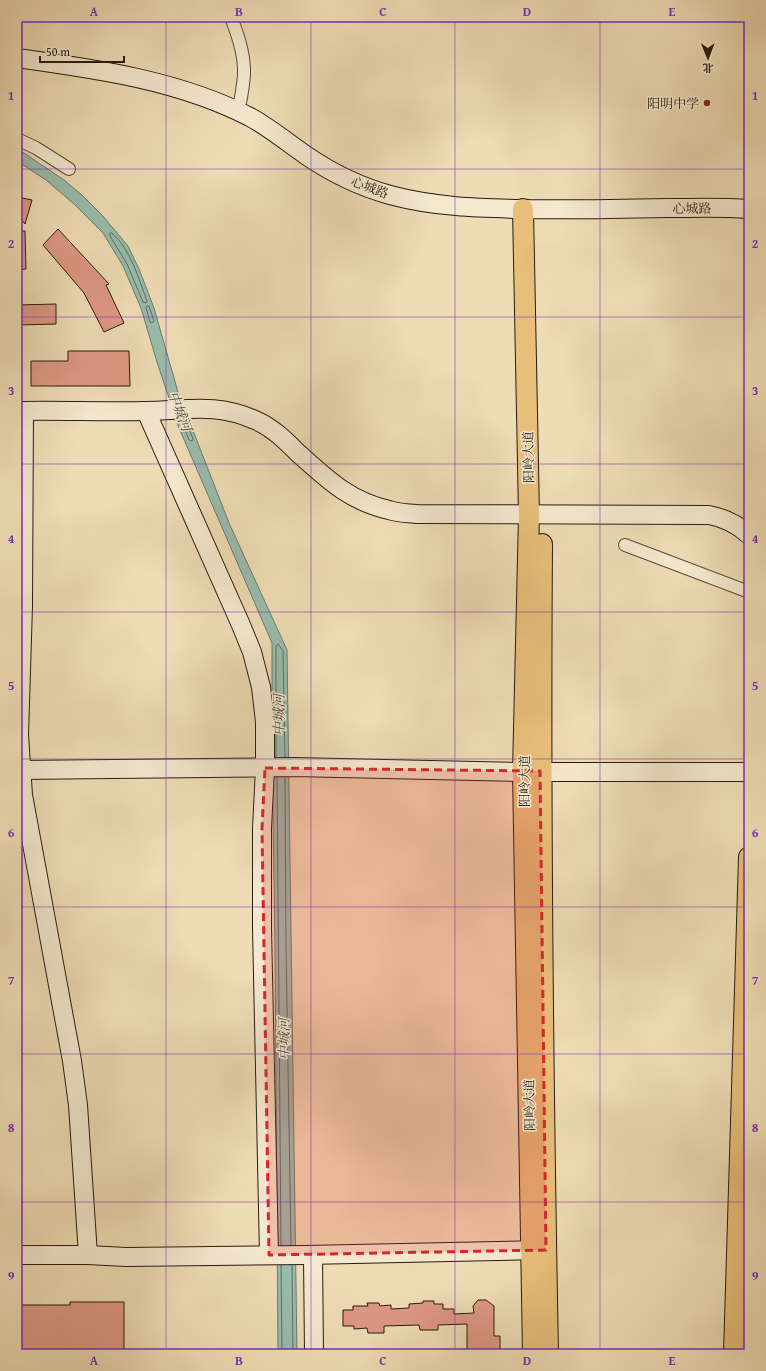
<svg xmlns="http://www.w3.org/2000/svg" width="766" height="1371" font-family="'Gentium Book Plus','Noto Serif SC',serif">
<rect width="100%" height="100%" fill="#eedcb5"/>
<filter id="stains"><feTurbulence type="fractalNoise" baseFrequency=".005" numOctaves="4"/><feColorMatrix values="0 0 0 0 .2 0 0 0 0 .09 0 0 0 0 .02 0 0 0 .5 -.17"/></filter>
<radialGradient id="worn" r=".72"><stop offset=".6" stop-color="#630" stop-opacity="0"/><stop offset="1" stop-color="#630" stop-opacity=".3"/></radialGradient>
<!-- water -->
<path fill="#99bcad" stroke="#6c7c6e" d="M17,150L24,153L64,180L83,196L102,215L128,246L139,269L154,308L178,392L229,523L287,650L297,1354H278L275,947L272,751V643L179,428L157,362L141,308L123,266L103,233L74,204L46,180L17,161Z"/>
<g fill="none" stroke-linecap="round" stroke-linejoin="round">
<!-- shore -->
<g stroke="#606c5e" stroke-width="1">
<path d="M112,233C131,250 138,277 147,301L146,303L143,302L127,264L110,236V234Z"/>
<path d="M147,306H149L154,321L152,323L150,322L146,308Z"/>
<path d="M181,419L189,440L192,441L193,439L185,419"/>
<path d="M276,757V646L278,644L283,651L285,757"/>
<path d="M277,777L281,1245"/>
<path d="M285,777L286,946L291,1245"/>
<path d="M281,1265L282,1354"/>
<path d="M292,1265L293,1354"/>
</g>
</g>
<!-- building -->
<g fill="#de9886" stroke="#281b0f">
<path d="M17,197L32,200L25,224L17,214Z"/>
<path d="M58,229L109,284L106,285L124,323L104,332L84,293L43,245Z"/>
<path d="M17,231H25L26,269L17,270Z"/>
<path d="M56,304V324L17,325V305Z"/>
<path d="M68,351H129L130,386H31V361H68Z"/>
<path d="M478,1300H486L494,1306V1336H500V1354H467V1324L438,1325V1330H420L419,1325L384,1326V1333H368L367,1328L354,1329V1326H343V1310H353V1306H368L367,1303H379L380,1306L391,1305V1309L409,1308V1304L423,1303V1301H434V1304H443V1309H454V1314L474,1313L473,1306Z"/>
<path d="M70,1302H124V1354H17V1305H70Z"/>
</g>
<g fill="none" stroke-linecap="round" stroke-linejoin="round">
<!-- street casing -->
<g stroke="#5a4b38" stroke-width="14">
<g id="street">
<path d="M231,17C239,38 247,61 243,84C242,93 240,103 238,112"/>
<path d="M17,139L36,148L69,169"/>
<path d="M625,545L749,592"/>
</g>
</g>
<!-- secondary casing -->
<g stroke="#281b0f" stroke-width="20">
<g id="secondary">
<path d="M17,58C96,69 178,80 250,117C270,128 288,143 307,156C332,173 361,187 390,195C435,207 477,208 523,209C571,210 620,209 669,208C695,208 722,207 749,209"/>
<path d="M17,411C59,410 102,412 144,411C186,411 214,402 255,420C272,427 285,440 298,453C327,479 349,501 389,510C397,513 407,513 416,514L709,515C725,518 737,524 749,535"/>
<path d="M24,411L23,606L19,735L23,795L72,1061L78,1105L88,1255"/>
<path d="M146,411L241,625L252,652L261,687L265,722V768L262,828V929L269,1255"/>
<path d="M17,770L294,767L523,772H749"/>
<path d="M17,1255H88L126,1257L306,1255L545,1250"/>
<path d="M313,1255L314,1354"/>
</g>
</g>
<!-- primary casing -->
<g stroke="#281b0f" stroke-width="22">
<g id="primary">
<path d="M523,209L529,515L523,772L533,1354"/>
<path d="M542,544C540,814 543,1084 548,1354"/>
<path d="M734,1354L749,857"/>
<path d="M748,1354L749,1332"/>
</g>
</g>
<!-- street -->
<use href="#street" stroke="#f4e8cf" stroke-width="12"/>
<!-- secondary -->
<use href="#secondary" stroke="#f4e8cf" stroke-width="18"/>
<!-- primary -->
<use href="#primary" stroke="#e7be7a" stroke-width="20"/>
</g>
<!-- marked area -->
<path fill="#d62828" fill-opacity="0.2" stroke="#d62828" stroke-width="3" stroke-dasharray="8 5" stroke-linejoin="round" d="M265,768L540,771L546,1250L269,1255L262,828Z"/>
<!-- grid -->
<path fill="none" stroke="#7b2cbf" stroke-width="1" stroke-opacity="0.55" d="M166,17V1354M311,17V1354M455,17V1354M600,17V1354M17,169H749M17,317H749M17,464H749M17,612H749M17,759H749M17,907H749M17,1054H749M17,1202H749"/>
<!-- markers -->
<circle fill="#8f2418" stroke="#f4e8cf" stroke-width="1.5" cx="707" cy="103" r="4"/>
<g text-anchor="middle" stroke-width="3" stroke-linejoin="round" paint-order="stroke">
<!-- poi labels -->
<g font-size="13" fill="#281b0f" stroke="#f4e8cf" text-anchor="end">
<text x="699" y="108">阳明中学</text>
</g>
<!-- street labels -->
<g font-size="13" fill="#281b0f" stroke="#f4e8cf">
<text transform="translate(370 187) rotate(21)" y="5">心城路</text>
<text transform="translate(692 208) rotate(-1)" y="5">心城路</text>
<text transform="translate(528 457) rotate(-91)" y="5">阳岭大道</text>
<text transform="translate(524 781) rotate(-90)" y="5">阳岭大道</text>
<text transform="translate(529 1105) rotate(-91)" y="5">阳岭大道</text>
</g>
<!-- water labels -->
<g font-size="14" font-style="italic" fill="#4a4b3e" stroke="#f4e8cf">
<text transform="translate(180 411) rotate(69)" y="5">中城河</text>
<text transform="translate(279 715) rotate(-91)" y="5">中城河</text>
<text transform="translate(284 1039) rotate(-91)" y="5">中城河</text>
</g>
</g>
<!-- margin -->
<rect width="766" height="1371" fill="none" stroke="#eedcb5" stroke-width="44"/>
<!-- north arrow -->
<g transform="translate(708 58) rotate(179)" stroke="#f4e8cf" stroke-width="3" paint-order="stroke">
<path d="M0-3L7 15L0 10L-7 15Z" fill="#281b0f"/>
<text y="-6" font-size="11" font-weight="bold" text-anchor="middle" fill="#281b0f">北</text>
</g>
<!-- scale -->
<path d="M40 56v6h84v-6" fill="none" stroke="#281b0f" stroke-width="2"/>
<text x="46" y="56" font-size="12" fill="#281b0f" stroke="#f4e8cf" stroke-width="3" paint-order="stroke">50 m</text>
<rect x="22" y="22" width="722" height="1327" fill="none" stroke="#7b2cbf" stroke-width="1.5"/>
<g font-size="13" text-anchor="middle" font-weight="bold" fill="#7b2cbf">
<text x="94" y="16">A</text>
<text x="239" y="16">B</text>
<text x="383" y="16">C</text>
<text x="527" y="16">D</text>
<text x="672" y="16">E</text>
<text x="11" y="100">1</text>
<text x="755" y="100">1</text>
<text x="11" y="248">2</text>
<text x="755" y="248">2</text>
<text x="11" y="395">3</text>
<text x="755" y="395">3</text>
<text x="11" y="543">4</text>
<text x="755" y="543">4</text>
<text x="11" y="690">5</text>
<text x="755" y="690">5</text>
<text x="11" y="837">6</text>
<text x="755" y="837">6</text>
<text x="11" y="985">7</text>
<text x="755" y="985">7</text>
<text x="11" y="1132">8</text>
<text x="755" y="1132">8</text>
<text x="11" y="1280">9</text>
<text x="755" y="1280">9</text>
<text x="94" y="1365">A</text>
<text x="239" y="1365">B</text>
<text x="383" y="1365">C</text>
<text x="527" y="1365">D</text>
<text x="672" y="1365">E</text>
</g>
<rect width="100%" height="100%" filter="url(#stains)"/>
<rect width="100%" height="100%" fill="url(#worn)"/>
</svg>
